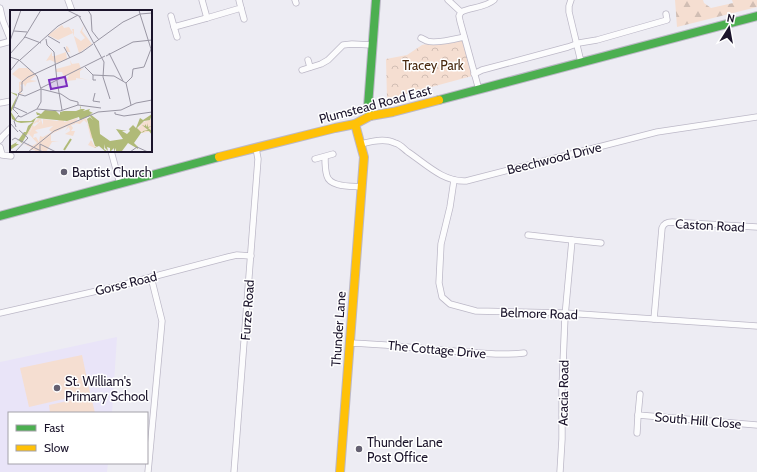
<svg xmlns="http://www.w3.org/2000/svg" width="757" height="472" font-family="Cabin,sans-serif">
<defs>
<pattern id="forest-firs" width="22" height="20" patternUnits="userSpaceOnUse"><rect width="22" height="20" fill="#f5ded1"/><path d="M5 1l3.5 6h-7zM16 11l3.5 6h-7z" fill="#d1beb4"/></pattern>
<pattern id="park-crowns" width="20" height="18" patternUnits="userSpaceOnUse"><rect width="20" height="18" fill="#f5ded1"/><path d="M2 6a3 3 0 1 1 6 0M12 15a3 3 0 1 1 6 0" fill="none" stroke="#d1beb4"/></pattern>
</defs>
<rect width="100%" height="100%" fill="#edecf3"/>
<!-- built -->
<path fill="#e9e4f8" d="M117,337L112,413H9V463H108L107,472H0V362Z"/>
<!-- grass -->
<g fill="#f5ded1">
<path d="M82,355L90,393L29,407L20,368Z"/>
<path d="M91,396L95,413H50L49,405Z"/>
</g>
<!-- forest -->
<path fill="url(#forest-firs)" d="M675,0H703L704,3L711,8L733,3L732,0H757V7L677,27Z"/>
<!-- park -->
<path fill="url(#park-crowns)" d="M462,37L472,76L387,99L386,59L407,55L422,45Z"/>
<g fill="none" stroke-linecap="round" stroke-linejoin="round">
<!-- street casing -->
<g stroke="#bcb8c7" stroke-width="7">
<g id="street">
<path d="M68,0L72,11"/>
<path d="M202,0L207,18L241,8L239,0"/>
<path d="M295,0L296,3"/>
<path d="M448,0L461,12L459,16L460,21L479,90"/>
<path d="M571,0L569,6V12L581,62"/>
<path d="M0,8L3,21L11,41"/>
<path d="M241,8L244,19"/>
<path d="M461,12C471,7 485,8 494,0"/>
<path d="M171,16L174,27L207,18"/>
<path d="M174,27L177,37"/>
<path d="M421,38C423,39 425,40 427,41C435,44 455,39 464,37"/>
<path d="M0,44L11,41"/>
<path d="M308,60L310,67"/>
<path d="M302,70L321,64L328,60L343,45L352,44L372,45"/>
<path d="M474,74L482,70L568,47L579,43L597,40L667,20L666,14"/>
<path d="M0,103L11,101"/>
<path d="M0,140L2,137L11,128"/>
<path d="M361,144C372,141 385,138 395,143C400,144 404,149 408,152C426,164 443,182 466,181L657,132L757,117"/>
<path d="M0,147L2,155L11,156"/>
<path d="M111,151L120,184"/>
<path d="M325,157C325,163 325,170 327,176C330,187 351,186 361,187"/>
<path d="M315,159L333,154"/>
<path d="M454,180L450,207L441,244L439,283L442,297L450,304L476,311L565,313L757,326"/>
<path d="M528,235L572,240"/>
<path d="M0,313L110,288L228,257L237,255L251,256"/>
<path d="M654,319L662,228C664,223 667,222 672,222L757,227"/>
<path d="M349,343C389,344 429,350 469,352C488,354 506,355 524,353"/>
<path d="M640,394L638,415L757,425"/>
<path d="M637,433L638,415"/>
<path d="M148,472L162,321L151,277"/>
<path d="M234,472L258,159L256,148"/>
<path d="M560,472L562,439V388L565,316L572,240L601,243"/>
</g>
</g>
<!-- fast casing -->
<g stroke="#bcb8c7" stroke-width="10">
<g id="fast">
<path d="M439,100L757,16"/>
<path d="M370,116L368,106L376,0"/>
<path d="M0,216L219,157"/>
</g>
</g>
<!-- slow casing -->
<g stroke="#bcb8c7" stroke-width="10">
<g id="slow">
<path d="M219,157L335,128L355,124L370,116L393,112L439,100"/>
<path d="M340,472L364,157L355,124"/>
</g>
</g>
<!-- street -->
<use href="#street" stroke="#fcfcfd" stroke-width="5.5"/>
<!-- fast -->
<use href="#fast" stroke="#4caf50" stroke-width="8"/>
<!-- slow -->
<use href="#slow" stroke="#ffc107" stroke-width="8"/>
</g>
<!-- markers -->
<g fill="#646071" stroke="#fff" stroke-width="1.5">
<circle cx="64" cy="172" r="4"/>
<circle cx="57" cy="388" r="4"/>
<circle cx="359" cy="449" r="4"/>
</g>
<g text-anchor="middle" stroke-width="3" stroke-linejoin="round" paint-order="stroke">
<!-- park labels -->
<g font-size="13" fill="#49290f" stroke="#fff">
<text x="433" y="70">Tracey Park</text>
</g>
<!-- street labels -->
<g font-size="13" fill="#1b142b" stroke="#fff">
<text transform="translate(375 104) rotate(-15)" y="5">Plumstead Road East</text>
<text transform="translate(554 158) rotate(-14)" y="5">Beechwood Drive</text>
<text transform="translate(710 225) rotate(3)" y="5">Caston Road</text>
<text transform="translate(126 283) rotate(-14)" y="5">Gorse Road</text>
<text transform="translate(247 310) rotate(-86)" y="5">Furze Road</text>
<text transform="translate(539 313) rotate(2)" y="5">Belmore Road</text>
<text transform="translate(338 329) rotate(-86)" y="5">Thunder Lane</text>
<text transform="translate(437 349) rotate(5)" y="5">The Cottage Drive</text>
<text transform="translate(563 393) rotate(-89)" y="5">Acacia Road</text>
<text transform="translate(698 420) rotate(5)" y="5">South Hill Close</text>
</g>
<!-- poi labels -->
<g font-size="13" fill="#1b142b" stroke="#fff" text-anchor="start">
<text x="72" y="177">Baptist Church</text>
<text x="65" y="386">St. William's<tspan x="65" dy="15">Primary School</tspan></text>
<text x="367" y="447">Thunder Lane<tspan x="367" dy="15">Post Office</tspan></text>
</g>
</g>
<!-- overview -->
<g transform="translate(10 10)">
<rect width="142" height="142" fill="#edecf3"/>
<path d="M52,15L54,18L59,17L63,23L48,30L38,25ZM142,109V121L132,123L127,120L133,112ZM31,111L33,116L25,120L28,123L24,124L22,117L19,124L15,125L19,115L22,117V113L24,117Z" fill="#f5ded1"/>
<path d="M74,15L72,21L82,34L69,43L63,23L53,25L63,23L62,19H64V26L71,31L75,28L70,22ZM56,36L58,37L62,46L60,42H56L57,49L47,53L40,50L36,51L42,42V46H45L56,42ZM60,50L62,54L69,53L71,59L74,58L70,61V68L79,70L66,68V70L56,71L59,65L54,67L52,62H46V59L61,55ZM9,58H17L26,65L20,70L27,71L17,73L15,77L14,74L10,75L13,80L10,83L14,84H9V72L12,71L2,64ZM45,103L54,106V112L68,108L66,112L76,108L78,115L81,114H82L79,115L82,123L85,121L83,118L86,121L88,119L90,130L87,132H90L92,137L90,134L85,138L78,135L81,130L85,137L86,130L83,127L81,129L77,113L74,110L70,114L65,113V114L64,118L65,114L61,115L63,118L61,121H65L63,126L55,124L60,121L59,117L55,121L58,116L41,124V131L49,132H42L36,142L30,140V142H24L25,140H20L21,137L8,132L17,135L20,132L18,135L22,136L27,133L19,124L17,125L16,126L15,125L16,123L18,122L16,125L19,124L22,118L25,116L23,119L32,116L30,110L28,113L27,112L24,114H22L28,109H31L33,116V109L47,111L54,108L44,104L34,105ZM43,116L39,120L42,122L33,127L30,126L29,132L26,127L23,128L25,120Z" fill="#f5ded1" fill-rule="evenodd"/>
<path d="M0,82L7,84V86L6,92L1,102L7,111H21L30,105H24H27L26,102L31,104L35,100L46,101L50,105V102L54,101H66L71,99L70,98V95L71,99H75L73,101L80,99L79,101L83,103L80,104L89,111L90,124L100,131L113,129L106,119L117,121H112L117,124L120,121L119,119L118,120L126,112L123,115L126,118L130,108L133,110L142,104L140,110L134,111L127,118L132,123L133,121L138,120L132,115L135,116V114L137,117L138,113V117L142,116L138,118L142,121V125L139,121H135L132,123H131L124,133L128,137V139L118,133L112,141L106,142V138L104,142V138L100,142V138L97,137L98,141L95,138V134L94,139L98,142H96L89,136L84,138L87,136H90H85L82,127L77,109L80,107L83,110L80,106L70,110L69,107L57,111L26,108L12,133L8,130L6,134H9L0,140V136L7,132L14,122H16L18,116L23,112L11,113L7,112L2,109L0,100L7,86Z" fill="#b0ba78"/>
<path fill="none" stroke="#b0ba78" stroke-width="2" d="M54,140L61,129"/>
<path fill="none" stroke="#9996a3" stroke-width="1" d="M57,0L71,7M78,0L81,5L82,21L89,30M129,0L130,4L142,3M69,6L94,52M4,21L17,22M38,26L50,33M15,27L31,33M14,28L31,0M36,29L37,35L44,42L47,71M0,31L11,0M84,33L113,12L130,4L141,39L134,57L123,59L122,67L116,73M54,37L60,48M99,43L113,71M0,44L15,27M96,46L123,32L142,30M0,47L9,50L27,66L31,79M10,50L48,16L68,5M94,52L93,67L100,89M75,57L83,65V70H86M0,61L9,50M83,65L104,66L116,73L121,95M47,71L52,100M31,78L95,46M31,79L51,84L60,90L68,92V95M85,83L83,91L90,92M8,84L12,81V72L18,67L72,42L83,34M8,84L15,86L31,79M68,95L91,98M4,97L17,103M27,99L31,92V79M105,102V104L114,106L142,102M8,104L3,99L9,84M8,106L11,107L27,99L50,101L68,95M0,113L8,122M6,117L4,111L9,105M2,130L5,128L33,142M30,140V134L46,142M5,142L18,128L9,120M18,142L44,121L88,102L111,100L126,93L142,90M120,142L127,137L138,142"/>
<path fill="#7b2cbf" fill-opacity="0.15" stroke="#7b2cbf" stroke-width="2" d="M55,67L57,76L41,79L39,70Z"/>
<rect width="142" height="142" fill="none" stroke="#1b142b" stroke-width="2"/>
</g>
<!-- legend -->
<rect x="8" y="412" width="140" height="52" fill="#ffffff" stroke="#a4a1aa"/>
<rect x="16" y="425" width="20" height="6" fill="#4caf50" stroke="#a4a1aa"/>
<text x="44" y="432" font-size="12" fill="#1b142b">Fast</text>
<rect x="16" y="445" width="20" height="6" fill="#ffc107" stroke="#a4a1aa"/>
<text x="44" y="452" font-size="12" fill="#1b142b">Slow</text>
<!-- north arrow -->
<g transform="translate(729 28) rotate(11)" stroke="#ffffff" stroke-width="3" paint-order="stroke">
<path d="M0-3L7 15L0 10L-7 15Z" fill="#1b142b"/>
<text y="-6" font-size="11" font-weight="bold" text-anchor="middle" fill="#1b142b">N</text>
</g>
</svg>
